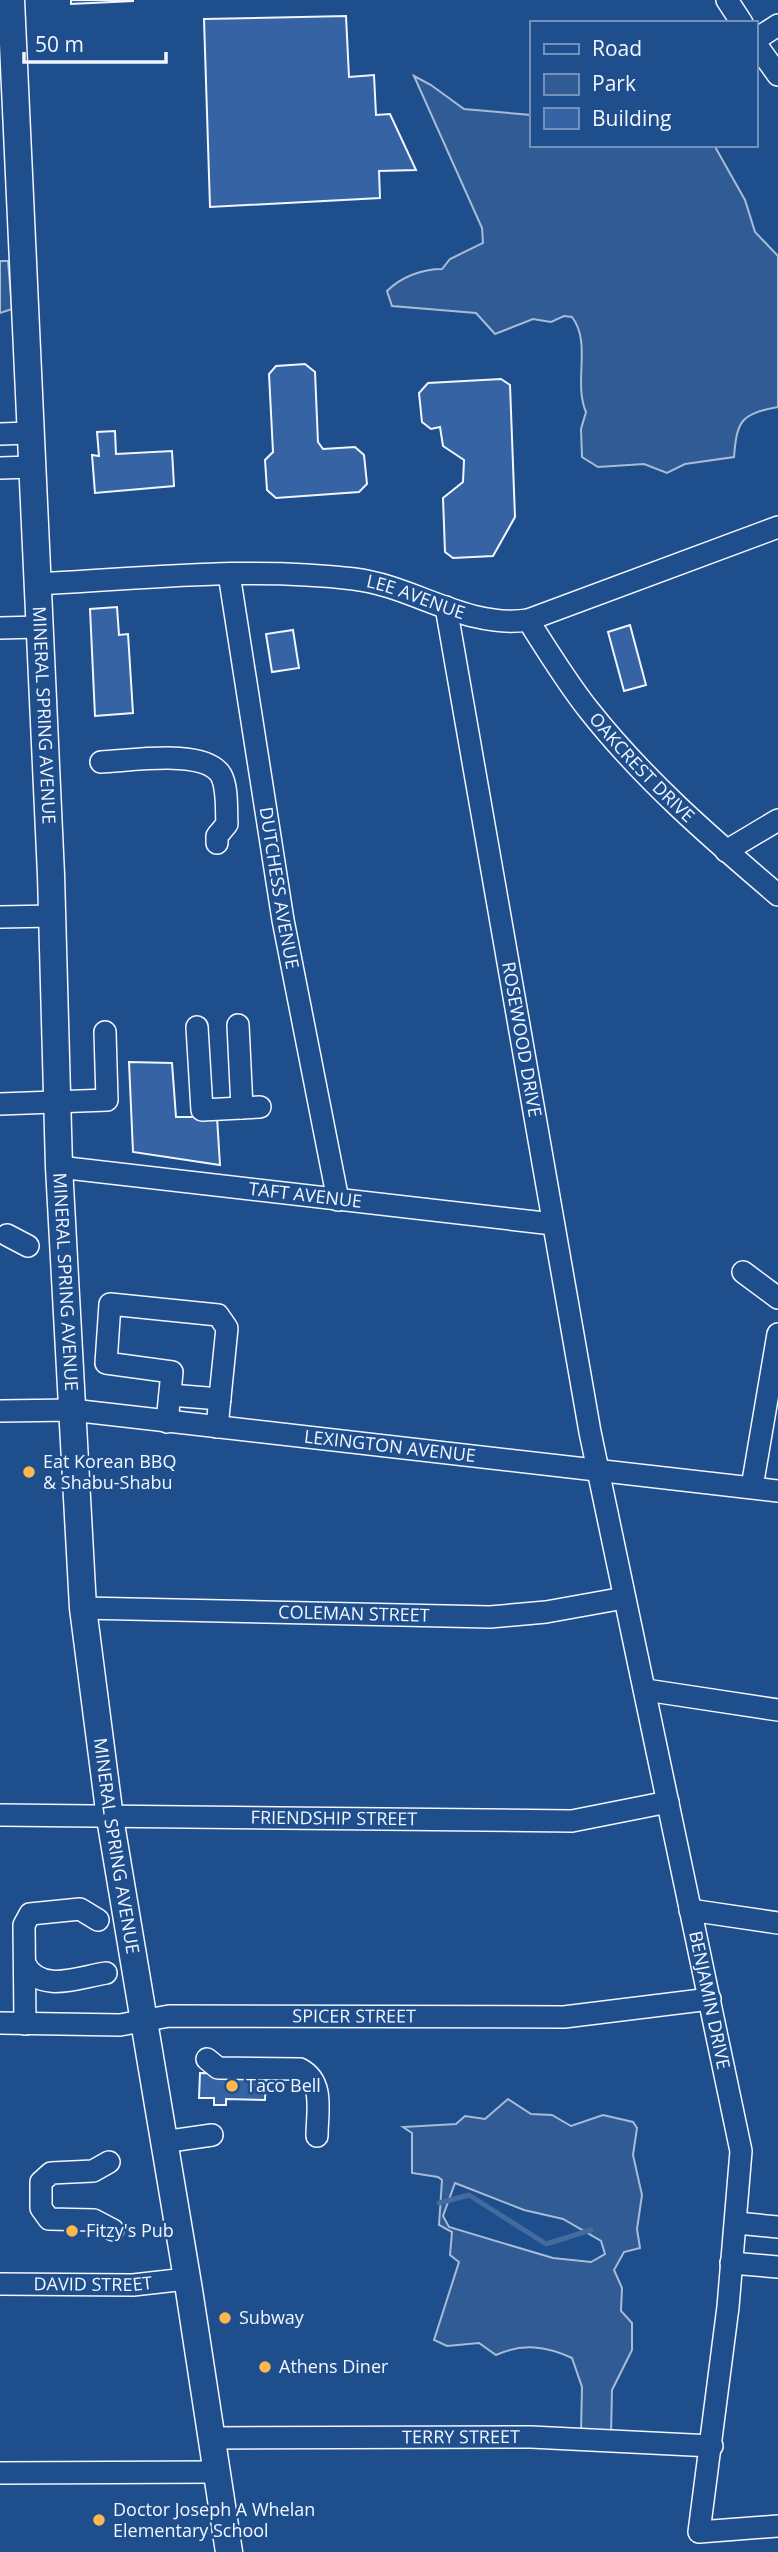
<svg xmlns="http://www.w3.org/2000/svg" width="778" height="2552" font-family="'Open Sans',sans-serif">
<rect width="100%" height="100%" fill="#1f4e8c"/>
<!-- green -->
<g fill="#305b95" stroke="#a8bbd7" stroke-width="2" fill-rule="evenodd">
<path d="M414,76L431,85L464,109L531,115V145H714L745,200L755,232L778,256V407C741,414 737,420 734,457L685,464L667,473L644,464L598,467L582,457L581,429L586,412C573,382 592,343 572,317L564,316L551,322L533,319L495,334L476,313L392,306L387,291C401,277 422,269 442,269L450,259L483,243L482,228Z"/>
<path d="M0,261H8L12,309L0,313Z"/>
<path d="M508,2099L531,2114L552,2115L571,2126L603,2115L633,2122L637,2128L633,2155L642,2195L637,2229L640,2248L624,2252L614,2270L622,2288L621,2311L632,2323V2350L612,2390L611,2435L581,2432L582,2387L572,2358C546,2346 522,2343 496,2355L479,2343L447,2346L434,2340L459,2262L450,2255L452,2232L439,2225L442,2180L438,2177L412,2173V2133L403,2127L456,2124L465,2116L485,2119ZM455,2183L524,2210L563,2219L601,2241L605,2254L591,2262L553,2258L449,2227L443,2216Z"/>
</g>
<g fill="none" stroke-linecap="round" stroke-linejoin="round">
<!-- stream -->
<path stroke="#446ba0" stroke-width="5" d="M439,2203L469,2195L546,2244L591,2230"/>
</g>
<!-- building -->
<g fill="#3563a3" stroke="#f2f6ff" stroke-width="2">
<path d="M71,0H133V1L71,4Z"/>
<path d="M346,16L349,77L374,75L376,115L390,114L416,170L379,171L380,198L210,207L204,19Z"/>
<path d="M305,364L315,372L318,442L323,449L355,447L364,455L367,484L359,492L276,498L267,490L265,460L273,452L269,374L276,366Z"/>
<path d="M501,379L510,385L515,517L493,556L453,558L445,552L443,498L463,482L464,460L443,446L440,427L431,429L422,422L419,393L428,383Z"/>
<path d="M115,431L116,454L172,451L174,486L95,493L92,455L99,456L97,432Z"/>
<path d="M117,607L119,635L128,634L133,713L95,716L90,609Z"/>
<path d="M630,625L646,685L624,691L608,632Z"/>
<path d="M293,630L299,668L272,672L266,634Z"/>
<path d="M129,1062L172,1063L176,1117H217L220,1165L133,1152Z"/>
<path d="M200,2073L266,2074L265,2100L226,2099V2105H214V2098H199Z"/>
</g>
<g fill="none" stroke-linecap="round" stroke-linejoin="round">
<!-- minor casing -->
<g stroke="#f2f6ff" stroke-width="24">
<g id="minor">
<path d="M727,0L742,23"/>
<path d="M755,40L778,25"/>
<path d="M755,43L778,75"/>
<path d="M0,434L29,433"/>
<path d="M0,468L31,467"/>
<path id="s1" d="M229,574L283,920L338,1200"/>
<path id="s2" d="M36,584C142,579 249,566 354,579C413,586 467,629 528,620L778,527"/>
<path id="s3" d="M446,607L590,1432L741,2151L728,2307L699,2532L778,2526"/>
<path id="s4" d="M528,620C547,650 566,681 588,709C643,779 710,837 778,895"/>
<path d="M0,628L38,627"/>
<path d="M101,762C130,761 205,748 221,775C228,788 226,809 227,824L217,836V843"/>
<path d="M726,851L778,820"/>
<path d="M0,917L52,916"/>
<path d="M238,1025L242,1108"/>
<path d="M197,1027L202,1110L260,1107"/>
<path d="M0,1104L107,1100L105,1032"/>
<path id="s5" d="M59,1167L553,1224"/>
<path d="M7,1235L28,1246"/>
<path d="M743,1272L778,1298"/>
<path d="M170,1395L220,1399"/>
<path id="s6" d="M0,1411L72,1410L778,1491"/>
<path d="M167,1422L172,1372L106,1363L110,1304L218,1315L227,1328L217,1427"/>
<path d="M752,1487L778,1334"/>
<path id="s7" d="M83,1608L490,1617L546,1612L624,1598"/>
<path d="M646,1690L778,1710"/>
<path id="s8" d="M0,1815L572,1821L668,1802"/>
<path d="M690,1910L778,1923"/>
<path d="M25,1964C40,1994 79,1977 106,1973"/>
<path id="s9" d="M0,2023L120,2025L169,2016L564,2017L710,1999"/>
<path d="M25,2024L24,1925L30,1914L80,1909L98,1920"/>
<path d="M207,2059L218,2068L300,2069C325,2082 317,2112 317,2136"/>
<path d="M163,2142L212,2135"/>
<path d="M109,2162L93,2171L51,2173L41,2182V2208L49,2219L94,2220L113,2230"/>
<path d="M737,2223L778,2227"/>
<path d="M731,2263L778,2267"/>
<path id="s10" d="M0,2284L133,2285L186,2279"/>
<path id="s11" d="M211,2438L531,2437L712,2446"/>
<path d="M0,2473L217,2472"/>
</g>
</g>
<!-- major casing -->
<g stroke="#f2f6ff" stroke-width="29">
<g id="major">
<path id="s12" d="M11,0L51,875L59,1167L83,1608L110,1818L189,2290L229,2552"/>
</g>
</g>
<!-- minor -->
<use href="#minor" stroke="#1f4e8c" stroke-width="21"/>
<!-- major -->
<use href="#major" stroke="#1f4e8c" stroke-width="26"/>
</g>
<!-- markers -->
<g fill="#ffb74d" stroke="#1f4e8c" stroke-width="2.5">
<circle cx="29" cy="1472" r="7"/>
<circle cx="232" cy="2086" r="7"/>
<circle cx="72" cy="2231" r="7"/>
<circle cx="225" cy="2318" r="7"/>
<circle cx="265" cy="2367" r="7"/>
<circle cx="99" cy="2520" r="7"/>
</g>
<g text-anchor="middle" stroke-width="5" stroke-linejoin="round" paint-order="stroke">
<!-- street labels -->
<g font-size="18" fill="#f2f6ff" stroke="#1f4e8c">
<text dy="6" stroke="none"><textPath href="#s2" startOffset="383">LEE AVENUE</textPath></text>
<text dy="6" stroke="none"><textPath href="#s12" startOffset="716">MINERAL SPRING AVENUE</textPath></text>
<text dy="6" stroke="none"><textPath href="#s4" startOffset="187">OAKCREST DRIVE</textPath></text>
<text dy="6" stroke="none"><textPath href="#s1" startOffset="318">DUTCHESS AVENUE</textPath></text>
<text dy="6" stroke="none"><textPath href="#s3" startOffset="439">ROSEWOOD DRIVE</textPath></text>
<text dy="6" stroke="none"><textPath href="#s5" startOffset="248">TAFT AVENUE</textPath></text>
<text dy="6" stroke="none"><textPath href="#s12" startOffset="1283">MINERAL SPRING AVENUE</textPath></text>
<text dy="6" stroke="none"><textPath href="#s6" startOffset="392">LEXINGTON AVENUE</textPath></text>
<text dy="6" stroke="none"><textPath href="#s7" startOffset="271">COLEMAN STREET</textPath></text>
<text dy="6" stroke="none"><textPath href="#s8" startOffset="334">FRIENDSHIP STREET</textPath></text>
<text dy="6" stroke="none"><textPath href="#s12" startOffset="1850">MINERAL SPRING AVENUE</textPath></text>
<text dy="6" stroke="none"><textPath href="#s3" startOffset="1418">BENJAMIN DRIVE</textPath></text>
<text dy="6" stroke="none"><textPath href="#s9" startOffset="355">SPICER STREET</textPath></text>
<text dy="6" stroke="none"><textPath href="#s10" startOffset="93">DAVID STREET</textPath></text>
<text dy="6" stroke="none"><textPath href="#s11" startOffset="250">TERRY STREET</textPath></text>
</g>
<!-- poi labels -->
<g font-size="18" fill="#f2f6ff" stroke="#1f4e8c" text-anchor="start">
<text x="43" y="1468">Eat Korean BBQ<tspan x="43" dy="21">&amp; Shabu-Shabu</tspan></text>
<text x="246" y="2092">Taco Bell</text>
<text x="86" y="2237">Fitzy's Pub</text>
<text x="239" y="2324">Subway</text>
<text x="279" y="2373">Athens Diner</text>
<text x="113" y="2516">Doctor Joseph A Whelan<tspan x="113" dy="21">Elementary School</tspan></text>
</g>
</g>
<!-- legend -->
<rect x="530" y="21" width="228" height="126" fill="#1f4e8c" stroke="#7391ba" stroke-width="2"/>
<rect x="544" y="44" width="35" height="10" fill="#1f4e8c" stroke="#7391ba" stroke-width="2"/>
<text x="592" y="56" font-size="21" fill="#f2f6ff">Road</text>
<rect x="544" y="74" width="35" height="21" fill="#305b95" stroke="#7391ba" stroke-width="2"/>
<text x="592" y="91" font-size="21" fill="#f2f6ff">Park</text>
<rect x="544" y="108" width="35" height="21" fill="#3563a3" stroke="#7391ba" stroke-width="2"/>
<text x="592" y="126" font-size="21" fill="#f2f6ff">Building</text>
<!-- scale -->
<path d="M24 52v10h142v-10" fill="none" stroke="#f2f6ff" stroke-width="3.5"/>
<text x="35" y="52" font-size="21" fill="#f2f6ff" stroke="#1f4e8c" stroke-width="5" paint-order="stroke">50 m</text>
</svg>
